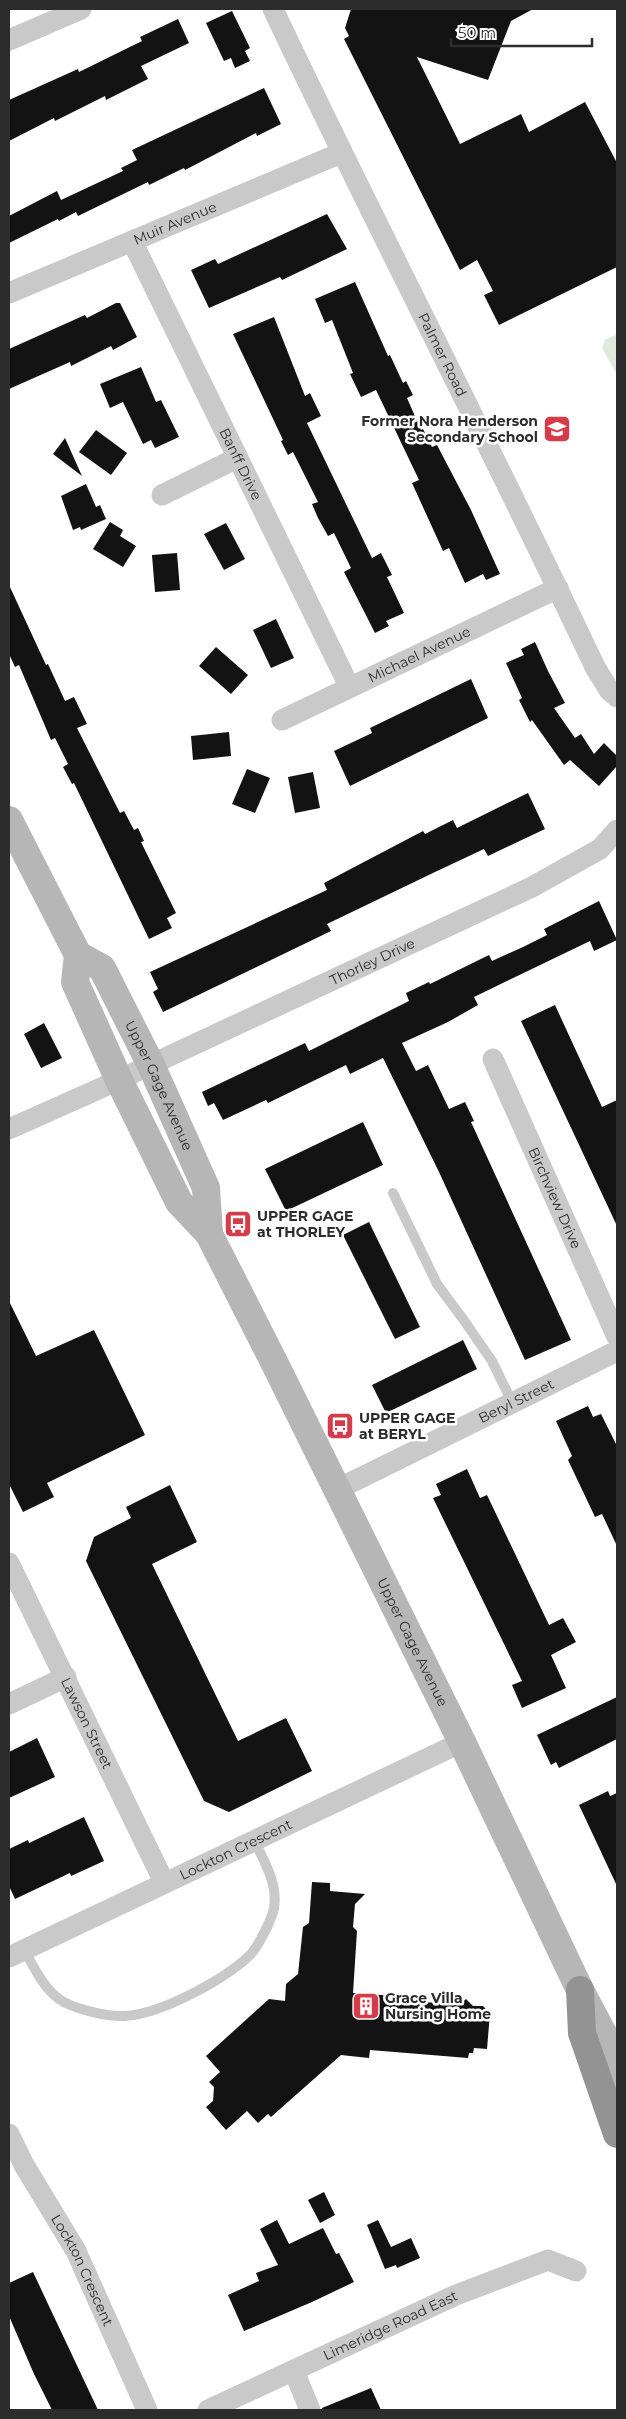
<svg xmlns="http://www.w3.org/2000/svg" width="626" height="2419" font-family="Montserrat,sans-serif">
<rect width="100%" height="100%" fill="#fff"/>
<!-- green -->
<path fill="#e2e9da" d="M617,334V375L602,348L605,340Z"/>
<!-- building -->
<g fill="#131313">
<path d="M351,9H533L511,21L488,80L417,57L460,144L521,114L529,132L585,102L617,163V267L499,325L484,295L493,291L477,260L460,270L344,39L349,36L345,28Z"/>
<path d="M232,11L250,48L245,51L250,61L235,68L231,58L224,61L206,23Z"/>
<path d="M178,19L189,43L141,66L148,79L106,100L105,96L55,121L54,118L9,141V100L78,69L79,72L142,41L140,37Z"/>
<path d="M264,88L281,124L257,136L256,133L185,170L184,168L149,185L148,182L78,216L76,212L59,221L58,219L9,243V216L57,191L61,200L123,171L121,168L137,160L132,150Z"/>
<path d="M327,214L347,249L282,280L280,277L209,308L191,270L215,259L218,264Z"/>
<path d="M355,282L388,356L390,355L403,383L406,381L413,395L407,398L421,430L423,429L432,447L437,445L471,510L500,574L486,580L483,574L465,583L449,548L443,551L412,483L419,480L376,390L361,397L350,374L353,373L332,320L325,323L315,299Z"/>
<path d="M116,303H120L137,337L113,350L111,346L71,366L70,362L9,389V349L85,315L87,318Z"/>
<path d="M274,317L305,396L310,393L321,416L307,423L372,558L381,553L392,575L387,577L404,613L386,621L389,626L375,633L344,572L351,568L334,533L328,536L318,518L312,504L318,502L293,452L288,455L281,441L283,440L233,334Z"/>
<path d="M141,367L156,402L161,400L179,437L155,448L151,440L143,444L123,402L110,408L100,384Z"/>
<path d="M96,430L127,453L111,475L79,452Z"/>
<path d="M65,438L82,476L53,454Z"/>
<path d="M86,484L96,507L100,505L106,519L81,530L80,527L73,530L61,496Z"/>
<path d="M110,522L123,530L120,536L136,546L123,567L93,549Z"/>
<path d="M226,523L245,559L224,570L204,534Z"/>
<path d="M177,553L180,590L155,592L152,555Z"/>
<path d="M9,585L46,665L48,664L65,701L74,697L87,724L77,728L120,813L124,811L134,830L138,828L144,841L141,842L176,913L167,918L172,928L149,939L74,783L72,784L63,767L68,764L55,738L51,740L19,665L15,667L9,654Z"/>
<path d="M276,619L294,658L271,668L253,630Z"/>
<path d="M535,642L548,671L565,703L554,708L575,738L581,734L594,754L604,743L617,756V766L599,786L570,760L564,765L532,720L530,722L519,700L522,698L506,663L524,655L521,649Z"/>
<path d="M216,647L248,675L231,694L199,666Z"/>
<path d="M471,679L488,718L350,786L334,751L372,733L370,728Z"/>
<path d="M229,732L231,756L193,760L191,736Z"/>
<path d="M247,769L270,778L255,813L232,804Z"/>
<path d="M313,772L320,808L295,813L288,777Z"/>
<path d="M528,793L545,829L488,856L484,849L435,872L327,924L331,931L163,1012L153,992L158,989L150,972L327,890L324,883L423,831L425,834L453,820L457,828Z"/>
<path d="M599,901L617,940L594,951L590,941L474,997L478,1005L448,1022L402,1043L416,1071L428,1065L449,1109L465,1102L474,1121L471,1122L571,1340L525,1360L439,1172L383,1058L350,1074L346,1065L268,1103L266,1100L223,1120L214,1103L208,1106L202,1092L305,1043L309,1051L409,1001L406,993L429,982L430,984L489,955L492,961L523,947L547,935L544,929Z"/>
<path d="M555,1005L602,1107L617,1100V1226L521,1021Z"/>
<path d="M44,1023L62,1058L41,1068L24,1034Z"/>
<path d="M363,1122L383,1165L286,1211L265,1169Z"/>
<path d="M369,1222L420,1327L395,1339L343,1235Z"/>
<path d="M9,1301L36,1356L94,1330L145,1435L47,1483L54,1497L23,1512L9,1484Z"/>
<path d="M463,1340L477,1369L386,1413L372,1385Z"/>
<path d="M588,1406L593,1417L601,1414L617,1446V1546L602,1514L595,1517L568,1460L572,1456L556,1421Z"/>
<path d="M467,1469L480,1498L487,1495L549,1625L563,1618L576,1642L551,1655L566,1688L522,1708L512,1685L522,1681L433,1498L441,1495L436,1484Z"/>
<path d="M170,1485L197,1542L152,1564L238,1741L286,1718L312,1771L229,1812L204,1801L86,1561L94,1537L131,1518L126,1507Z"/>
<path d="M617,1697V1739L559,1768L556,1762L551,1765L537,1735Z"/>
<path d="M37,1738L55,1777L9,1798V1752Z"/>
<path d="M608,1791L610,1796L617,1793V1886L579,1805Z"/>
<path d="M84,1817L104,1861L71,1876L70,1873L15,1899L9,1886V1849L28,1840L29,1843Z"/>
<path d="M312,1882L330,1883V1891L365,1894L355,1904L353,1927L357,1931L353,1993L423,1998L425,2002L459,2005L466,1999L473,2006H483L490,2013L487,2049L474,2048L473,2053H469L468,2058L370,2050L369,2058L341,2055L271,2117L268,2114L258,2123L247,2111L226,2130L206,2107L213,2101L214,2087L209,2082L220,2072L206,2056L269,1999L285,2001L286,1984L298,1974L303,1927L309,1923Z"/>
<path d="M324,2192L335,2215L320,2223L308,2200Z"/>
<path d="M277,2220L289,2244L323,2228L336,2254L339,2253L354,2282L312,2302L244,2331L228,2295L259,2281L256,2273L278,2265L260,2229Z"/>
<path d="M378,2220L391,2247L411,2238L420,2258L397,2268L396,2265L385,2269L367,2225Z"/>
<path d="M33,2272L48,2304L98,2410H52L34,2374L9,2316V2283Z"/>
<path d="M371,2388L381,2410H322V2408Z"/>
</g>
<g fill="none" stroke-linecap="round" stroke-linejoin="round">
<!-- service -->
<g stroke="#c9c9c9" stroke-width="10">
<path d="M393,1193L437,1284L463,1319L492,1361L513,1404"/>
<path d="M24,1950C34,1967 42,1986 59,1999C73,2009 108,2017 125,2016C161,2014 224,1980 250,1955C258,1947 272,1919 274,1908C278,1883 264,1861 254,1840"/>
</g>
<!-- minor -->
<g stroke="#c9c9c9" stroke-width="21">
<path id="s1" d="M273,9C377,229 491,446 595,667L609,690L617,697"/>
<path d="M9,40L81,9"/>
<path id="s2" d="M132,241L349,686"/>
<path id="s3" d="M9,293L341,153"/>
<path d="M162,495L237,458"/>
<path id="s4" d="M282,720L558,588"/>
<path id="s5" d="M493,1059L617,1337"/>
<path id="s6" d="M9,1129L101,1088L532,887L600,849L617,830"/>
<path id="s7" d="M336,1490L617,1351"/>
<path id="s8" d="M9,1563L164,1882"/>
<path d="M9,1704L66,1677"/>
<path id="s9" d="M9,1957L462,1742"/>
<path id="s10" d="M9,2134L24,2165L76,2251L147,2410"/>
<path d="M294,2371L310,2410"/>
<path id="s11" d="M208,2410L456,2295L548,2260L576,2271"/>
</g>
<!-- secondary -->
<g stroke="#b6b6b6" stroke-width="28">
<path id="s12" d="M9,820L78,955L75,982L119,1080L179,1202L209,1234L276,1366L462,1742L580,1990L614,2054V2081L617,2087"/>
<path id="s13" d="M78,955L102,968L151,1065L206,1188L209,1234"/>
</g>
<!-- motorway -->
<path stroke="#939393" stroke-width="28" d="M580,1990L582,2033L617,2134"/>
</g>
<!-- icons -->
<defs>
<g id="school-square" transform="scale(1.4375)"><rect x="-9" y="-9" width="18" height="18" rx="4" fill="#d53c4a" stroke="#fff"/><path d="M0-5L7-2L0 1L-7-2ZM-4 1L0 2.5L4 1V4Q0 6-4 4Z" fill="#fff"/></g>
<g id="bus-square" transform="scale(1.4375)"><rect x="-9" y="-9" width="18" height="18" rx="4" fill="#d53c4a" stroke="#fff"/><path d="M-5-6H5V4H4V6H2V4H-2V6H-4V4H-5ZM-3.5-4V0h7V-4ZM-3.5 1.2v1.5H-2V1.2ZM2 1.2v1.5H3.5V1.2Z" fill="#fff"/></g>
<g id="building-square" transform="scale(1.4375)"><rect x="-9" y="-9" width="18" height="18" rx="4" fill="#d53c4a" stroke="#fff"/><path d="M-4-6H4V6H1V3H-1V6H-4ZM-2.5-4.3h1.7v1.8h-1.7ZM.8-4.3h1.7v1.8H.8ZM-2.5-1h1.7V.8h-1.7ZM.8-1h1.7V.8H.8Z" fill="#fff"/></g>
</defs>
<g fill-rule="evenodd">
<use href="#school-square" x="557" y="429"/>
<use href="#bus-square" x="238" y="1224"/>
<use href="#bus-square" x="340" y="1426"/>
<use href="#building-square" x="366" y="2006"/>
</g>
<g text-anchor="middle" stroke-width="5" stroke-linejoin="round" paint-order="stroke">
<!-- street labels -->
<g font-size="14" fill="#2c2c2c" stroke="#fff">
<text dy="5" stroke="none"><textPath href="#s3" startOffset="180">Muir Avenue</textPath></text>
<text dy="5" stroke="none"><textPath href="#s1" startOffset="385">Palmer Road</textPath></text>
<text dy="5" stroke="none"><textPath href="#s2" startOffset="248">Banff Drive</textPath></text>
<text dy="5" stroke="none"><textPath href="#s4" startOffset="152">Michael Avenue</textPath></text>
<text dy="5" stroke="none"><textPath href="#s6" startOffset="400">Thorley Drive</textPath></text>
<text dy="5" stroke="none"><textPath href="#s13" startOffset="158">Upper Gage Avenue</textPath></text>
<text dy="5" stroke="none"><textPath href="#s5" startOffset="152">Birchview Drive</textPath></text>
<text dy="5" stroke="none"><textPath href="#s7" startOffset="201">Beryl Street</textPath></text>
<text dy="5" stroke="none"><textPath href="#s12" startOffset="922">Upper Gage Avenue</textPath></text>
<text dy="5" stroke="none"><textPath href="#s8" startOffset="178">Lawson Street</textPath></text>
<text dy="5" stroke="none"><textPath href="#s9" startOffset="251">Lockton Crescent</textPath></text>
<text dy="5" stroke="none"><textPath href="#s10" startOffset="155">Lockton Crescent</textPath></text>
<text dy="5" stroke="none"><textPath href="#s11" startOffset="201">Limeridge Road East</textPath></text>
</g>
<!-- poi labels -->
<g font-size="14" font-weight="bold" fill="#2c2c2c" stroke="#fff" text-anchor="start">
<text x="538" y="426" text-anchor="end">Former Nora Henderson<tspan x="538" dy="16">Secondary School</tspan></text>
<text x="257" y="1221">UPPER GAGE<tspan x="257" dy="16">at THORLEY</tspan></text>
<text x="359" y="1423">UPPER GAGE<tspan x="359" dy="16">at BERYL</tspan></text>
<text x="385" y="2003">Grace Villa<tspan x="385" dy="16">Nursing Home</tspan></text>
</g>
</g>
<!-- border -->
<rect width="626" height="2419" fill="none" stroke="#2c2c2c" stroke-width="20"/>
<!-- scale -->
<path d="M451 38v8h141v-8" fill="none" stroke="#2c2c2c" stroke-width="2.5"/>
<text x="458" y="38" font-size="15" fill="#2c2c2c" stroke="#ffffff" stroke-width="4" paint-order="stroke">50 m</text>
</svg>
